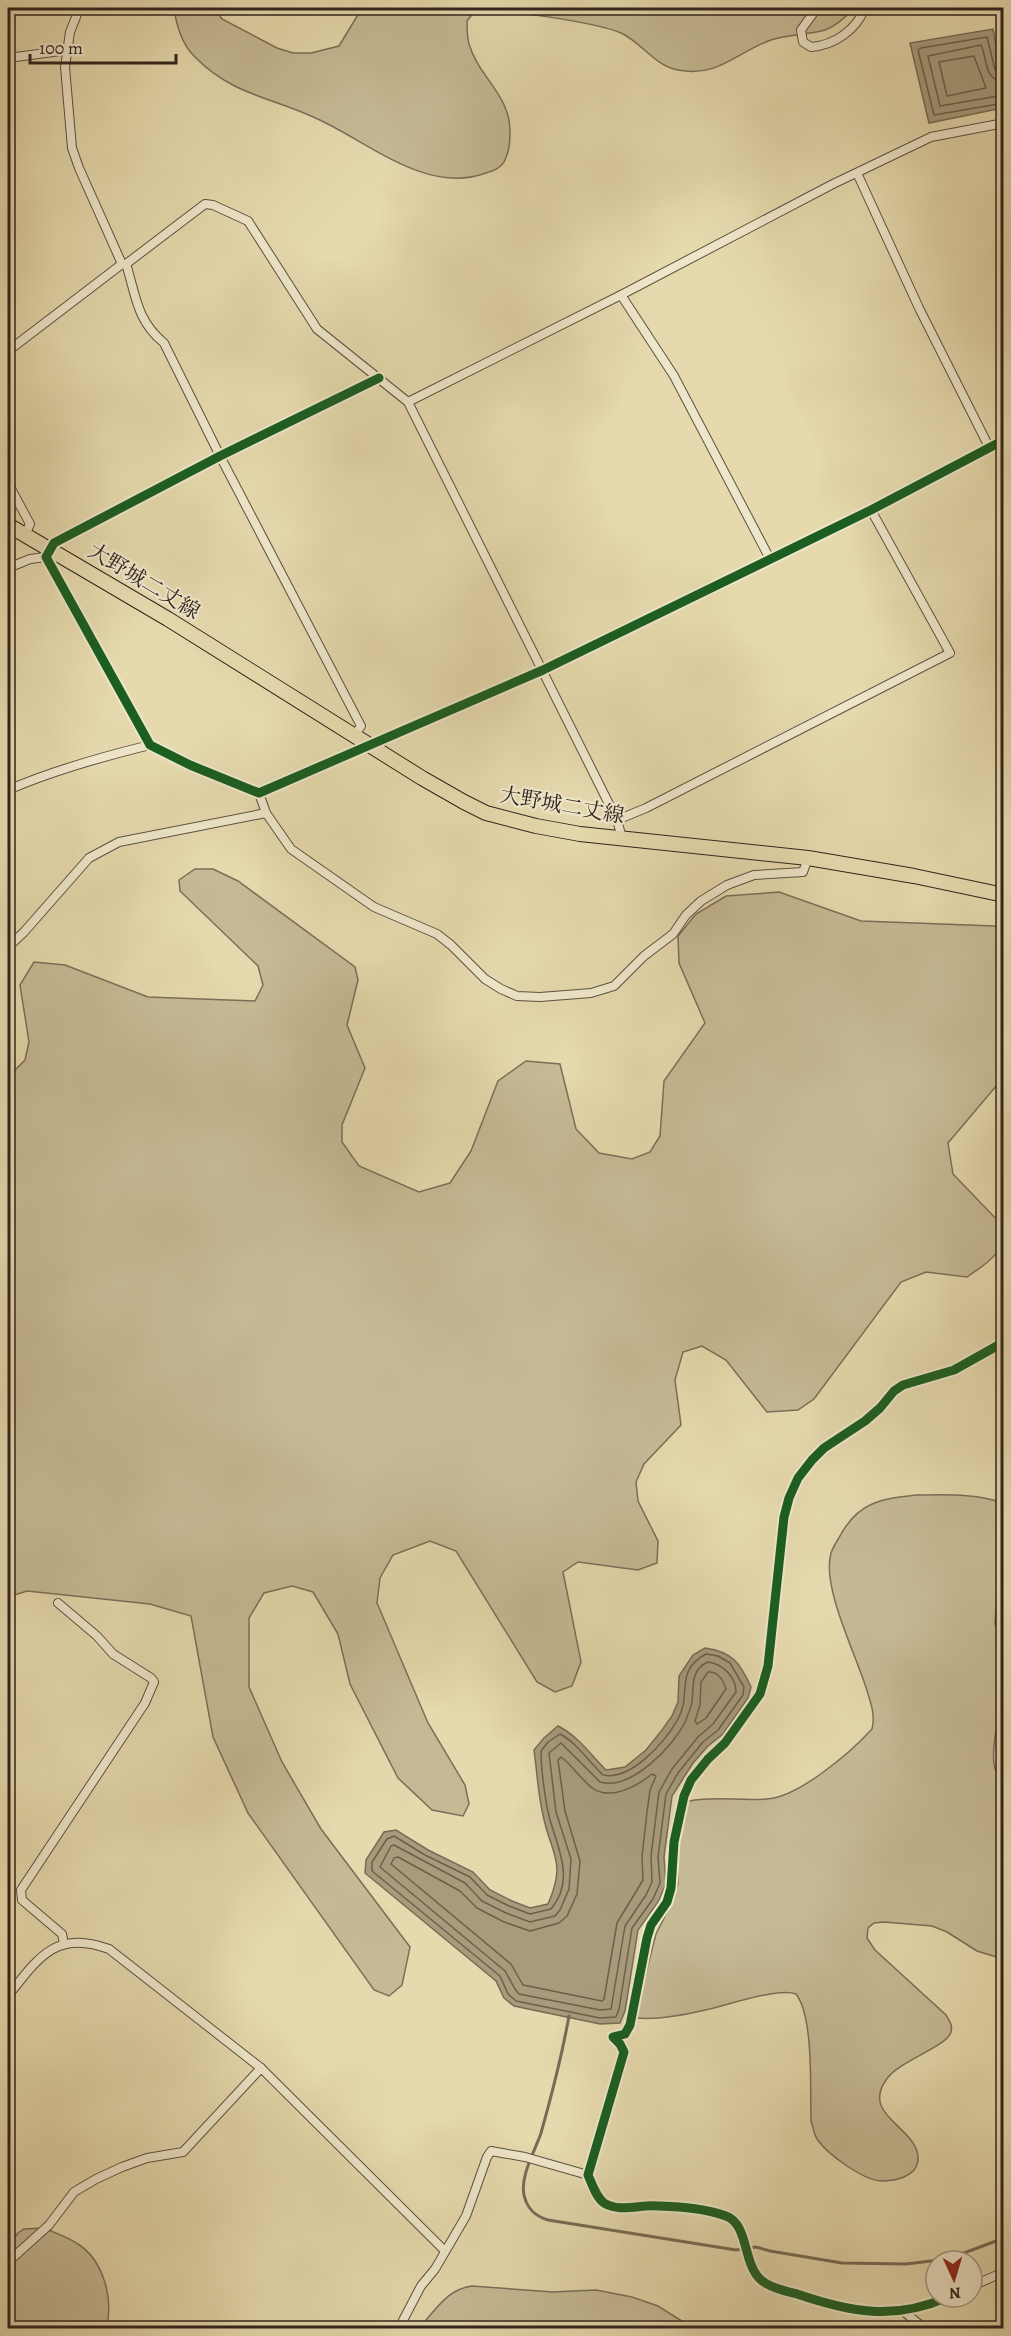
<svg xmlns="http://www.w3.org/2000/svg" width="1011" height="2336" font-family="Alegreya,'Noto Serif JP',serif">
<rect width="100%" height="100%" fill="#e5d9ad"/>
<filter id="stains"><feTurbulence type="fractalNoise" baseFrequency=".00333" numOctaves="4"/><feColorMatrix values="0 0 0 0 .2 0 0 0 0 .09 0 0 0 0 .02 0 0 0 .5 -.17"/></filter>
<radialGradient id="worn" r=".72"><stop offset=".6" stop-color="#630" stop-opacity="0"/><stop offset="1" stop-color="#630" stop-opacity=".3"/></radialGradient>
<!-- green -->
<g fill="#c6ba95" stroke="#7b6e59" stroke-width="1.5">
<path d="M174,8H214L222,19L277,48L293,53H311L339,46L362,8H854C846,16 837,26 825,30C808,35 789,34 771,40C737,52 718,78 678,70C655,66 641,42 621,33C601,24 495,6 476,12C472,14 469,18 467,21C467,29 467,37 469,44C479,78 511,95 510,133C510,142 509,152 505,160C501,169 492,171 483,174C423,194 364,138 311,116C268,97 230,93 195,57C182,45 176,24 174,8Z"/>
<path d="M195,869H213L238,881L355,967L358,980L347,1025L365,1068L342,1125V1142L359,1166L419,1192L450,1183L471,1151L498,1081L526,1061L560,1064L576,1129L599,1153L632,1159L650,1152L660,1136L664,1081L705,1023L679,963L678,936L696,914L726,896L779,892L861,921L995,926L1003,929V1078L948,1143L953,1174L1003,1226C1004,1255 988,1262 967,1277L926,1272L901,1282L814,1399L798,1410L767,1412L726,1360L702,1346L683,1352L675,1380L681,1425L644,1464L636,1482L638,1501L658,1541L657,1563L638,1570L578,1562L563,1572L581,1662L572,1686L555,1692L537,1682L456,1551L430,1541L393,1555L380,1578L377,1603L428,1723L465,1785L469,1804L463,1816L432,1810L398,1778L350,1684L338,1634L313,1592L292,1586L264,1593L249,1618V1687L282,1762L321,1829L410,1947L402,1985L389,1996L374,1990L248,1813L213,1737L191,1616L150,1604L27,1591L8,1597V1070H15L25,1060L29,1042L20,985L34,962L65,965L148,997L255,1001L263,985L258,966L180,891L179,880Z"/>
<path d="M916,1495C944,1495 977,1493 1003,1503V1597L996,1607L995,1624L1003,1639L1004,1707C996,1719 991,1755 995,1769C997,1773 1001,1777 1004,1781L1003,1959L977,1951L947,1932L932,1926L884,1922L874,1923L868,1928L867,1938L875,1950L946,2015C949,2020 953,2025 951,2032C947,2047 898,2061 886,2080C860,2117 921,2128 918,2161C917,2169 911,2174 904,2177C897,2180 888,2181 881,2181C863,2180 827,2154 817,2139C814,2134 813,2127 811,2121C810,2090 814,2017 796,1994C778,1987 726,2006 705,2010C684,2015 658,2020 636,2018V2011L656,1934L674,1898L678,1883L676,1851L684,1809L689,1801C715,1796 740,1801 766,1799C798,1798 851,1752 872,1729C875,1717 872,1706 868,1694C858,1658 821,1588 831,1553C833,1547 837,1541 840,1536C858,1502 881,1499 916,1495Z"/>
<path d="M44,2228C55,2233 68,2237 78,2244C104,2261 114,2300 106,2328H8V2246L18,2233L24,2229Z"/>
<path d="M472,2286L553,2292L596,2290L632,2297L658,2306L693,2328H427L426,2320C440,2304 450,2289 472,2286Z"/>
</g>
<!-- water -->
<g fill="#a79b7c" stroke="#776b56" stroke-width="1.5">
<path d="M993,29L1003,83V108L929,123L910,43Z"/>
<path d="M705,1648C733,1652 740,1663 751,1687L748,1698L723,1734L708,1746L693,1763L672,1796L664,1857L666,1884L658,1902L638,1930L625,2011L620,2023L600,2024L514,2006L504,1998L496,1981L365,1873L366,1860L384,1832L396,1830L428,1850L473,1872L490,1890L512,1901L530,1908L548,1904C567,1861 551,1855 543,1815C538,1794 537,1771 534,1750L544,1738L558,1726C578,1736 590,1754 606,1770L625,1767L646,1750L662,1730L672,1716L678,1702L679,1676L693,1655Z"/>
</g>
<g fill="none" stroke-linecap="round" stroke-linejoin="round">
<!-- shore -->
<g stroke="#6c5f4c" stroke-width="1.5">
<path d="M974,56L986,88L947,96L939,62Z"/>
<path d="M1004,74L995,70L987,37L921,48L918,50L934,115L1004,103"/>
<path d="M1004,82C983,80 988,59 981,45L928,56L940,106L1004,95"/>
<path d="M706,1654L718,1656L730,1663L744,1687L743,1695L718,1730L703,1742L678,1773L666,1794L658,1857L660,1883L653,1899L632,1928L619,2009L616,2017L600,2018L516,2001L508,1994L500,1976L372,1871V1862L387,1839L394,1836L425,1855L470,1877L487,1895L509,1906L530,1914L551,1909C576,1880 557,1847 549,1816C545,1799 541,1769 541,1751L548,1742L560,1734C576,1742 589,1762 603,1775C631,1781 665,1742 678,1719C692,1694 674,1671 706,1654Z"/>
<path d="M708,1662C723,1664 736,1677 736,1692L713,1724L698,1737L672,1769L659,1792L651,1856L652,1882L646,1895L625,1926L611,2009L600,2010L519,1994L515,1989L505,1971L380,1867L391,1846L394,1845L465,1883L482,1901L506,1913L530,1922L555,1916L560,1910L569,1889L571,1859L556,1812L549,1753L561,1743L600,1782C631,1791 674,1746 686,1720C688,1714 691,1708 692,1702C694,1686 690,1670 708,1662Z"/>
<path d="M708,1672C718,1671 724,1681 726,1689L706,1718L697,1724L695,1721L700,1705L701,1682Z"/>
<path d="M561,1757C572,1765 580,1778 591,1787C610,1802 637,1786 652,1774L656,1776L650,1790L647,1812L642,1856L643,1880L617,1923L604,1999L602,2001L523,1985L511,1964L391,1864L394,1858L398,1857L460,1891L477,1908L504,1922L530,1931L559,1923L567,1916L577,1894L580,1861L565,1811L558,1760Z"/>
</g>
<!-- stream -->
<path stroke="#776b56" stroke-width="3" d="M569,2016C562,2055 552,2094 541,2133C535,2151 520,2176 524,2195C527,2209 535,2216 548,2220L736,2250L756,2247L770,2251L842,2263L906,2264L948,2259L1004,2238"/>
<!-- minor casing -->
<g stroke="#5d5041" stroke-width="10">
<g id="minor">
<path d="M817,8L801,30L803,42L811,47C835,45 856,30 865,8"/>
<path d="M76,17L70,32L65,67L72,148L79,168L122,264"/>
<path d="M8,58L68,50"/>
<path d="M857,173L919,308L989,447"/>
<path d="M126,264C136,295 136,320 164,343L220,456L361,726L354,736"/>
<path d="M621,295L674,376L770,559"/>
<path d="M8,351L122,264H126L205,204L213,205L248,221L317,329L408,402L617,820L622,838"/>
<path d="M379,378L220,456L54,543L46,557L150,745L190,765L259,793L543,670L871,510L1004,440"/>
<path d="M408,402L621,295L833,184L931,137L1004,123"/>
<path d="M8,483L30,524L25,535"/>
<path d="M8,568L30,559L46,557"/>
<path d="M8,790C54,770 101,757 150,745"/>
<path d="M259,793L266,813L291,849L374,907L437,934L451,945L485,979L501,989L517,996L540,997L591,993L614,986L644,956L673,934L686,915L701,901L727,885L754,875L803,872L808,858"/>
<path d="M617,820L646,808L950,653L871,510"/>
<path d="M8,947L24,932L89,858L119,842L266,813"/>
<path d="M58,1603L97,1636L113,1654L151,1678L154,1682L145,1703L21,1890L22,1900L62,1934L64,1944"/>
<path d="M8,1996C38,1958 56,1929 109,1949L261,2068L445,2251"/>
<path d="M8,2262L49,2225L74,2192L96,2179L122,2167L147,2158L183,2152L261,2068"/>
<path d="M972,2286L1004,2272"/>
<path d="M948,2297C894,2321 850,2312 797,2294C785,2291 767,2287 759,2278C743,2261 748,2224 726,2216C705,2208 680,2207 658,2206C641,2204 620,2213 604,2203C596,2197 592,2184 588,2175L624,2052L620,2044L613,2037L625,2034L630,2025L647,1938L651,1925L667,1902L671,1888L674,1842L684,1796L691,1780L708,1759L725,1743L760,1694L768,1666L784,1517L789,1498L798,1478L812,1460L824,1448L865,1421L880,1408L894,1391L903,1385L954,1370L1004,1342"/>
<path d="M903,2311L924,2328"/>
<path d="M399,2328L421,2286L435,2269L466,2216L487,2157L491,2151L525,2157L588,2175"/>
</g>
</g>
<!-- primary casing -->
<g stroke="#30231d" stroke-width="16">
<path id="primary" d="M8,525L168,619L422,778L464,802L486,813L536,826L580,834L808,858L914,876L1004,895"/>
</g>
<!-- minor -->
<use href="#minor" stroke="#eee6ca" stroke-width="8"/>
<!-- primary -->
<use href="#primary" stroke="#e5d9ad" stroke-width="14"/>
<!-- cycleway casing -->
<g stroke="#eee6ca" stroke-width="13">
<g id="cycleway">
<path d="M379,378L220,456L54,543L46,557L150,745L190,765L259,793L543,670L871,510L1004,440"/>
<path d="M948,2297C894,2321 850,2312 797,2294C785,2291 767,2287 759,2278C743,2261 748,2224 726,2216C705,2208 680,2207 658,2206C641,2204 620,2213 604,2203C596,2197 592,2184 588,2175L624,2052L620,2044L613,2037L625,2034L630,2025L647,1938L651,1925L667,1902L671,1888L674,1842L684,1796L691,1780L708,1759L725,1743L760,1694L768,1666L784,1517L789,1498L798,1478L812,1460L824,1448L865,1421L880,1408L894,1391L903,1385L954,1370L1004,1342"/>
</g>
</g>
<!-- cycleway -->
<use href="#cycleway" stroke="#1b5e20" stroke-width="9"/>
</g>
<g text-anchor="middle" stroke-width="4.5" stroke-linejoin="round" paint-order="stroke">
<!-- street labels -->
<g font-size="21" fill="#30231d" stroke="#eee6ca">
<text transform="translate(144 581) rotate(31)" y="7">大野城二丈線</text>
<text transform="translate(562 805) rotate(10)" y="7">大野城二丈線</text>
</g>
</g>
<!-- margin -->
<rect width="1011" height="2336" fill="none" stroke="#e5d9ad" stroke-width="30"/>
<rect x="9" y="9" width="993" height="2318" fill="none" stroke="#30231d" stroke-width="3"/>
<rect x="15" y="15" width="981" height="2306" fill="none" stroke="#30231d" stroke-width="1.5"/>
<!-- north arrow -->
<g transform="translate(954 2279) rotate(176)"><circle r="28" fill="#eee6ca" stroke="#a29885" stroke-width="1.5"/>
<path d="M0-4.5L10 22L0 15L-10 22Z" fill="#8f2418"/>
<text y="-9" font-size="16" font-weight="bold" text-anchor="middle" fill="#30231d">N</text>
</g>
<!-- scale -->
<path d="M30 54v9h146v-9" fill="none" stroke="#30231d" stroke-width="3"/>
<text x="39" y="54" font-size="18" fill="#30231d" stroke="#eee6ca" stroke-width="4.5" paint-order="stroke">100 m</text>
<rect width="100%" height="100%" filter="url(#stains)"/>
<rect width="100%" height="100%" fill="url(#worn)"/>
</svg>
